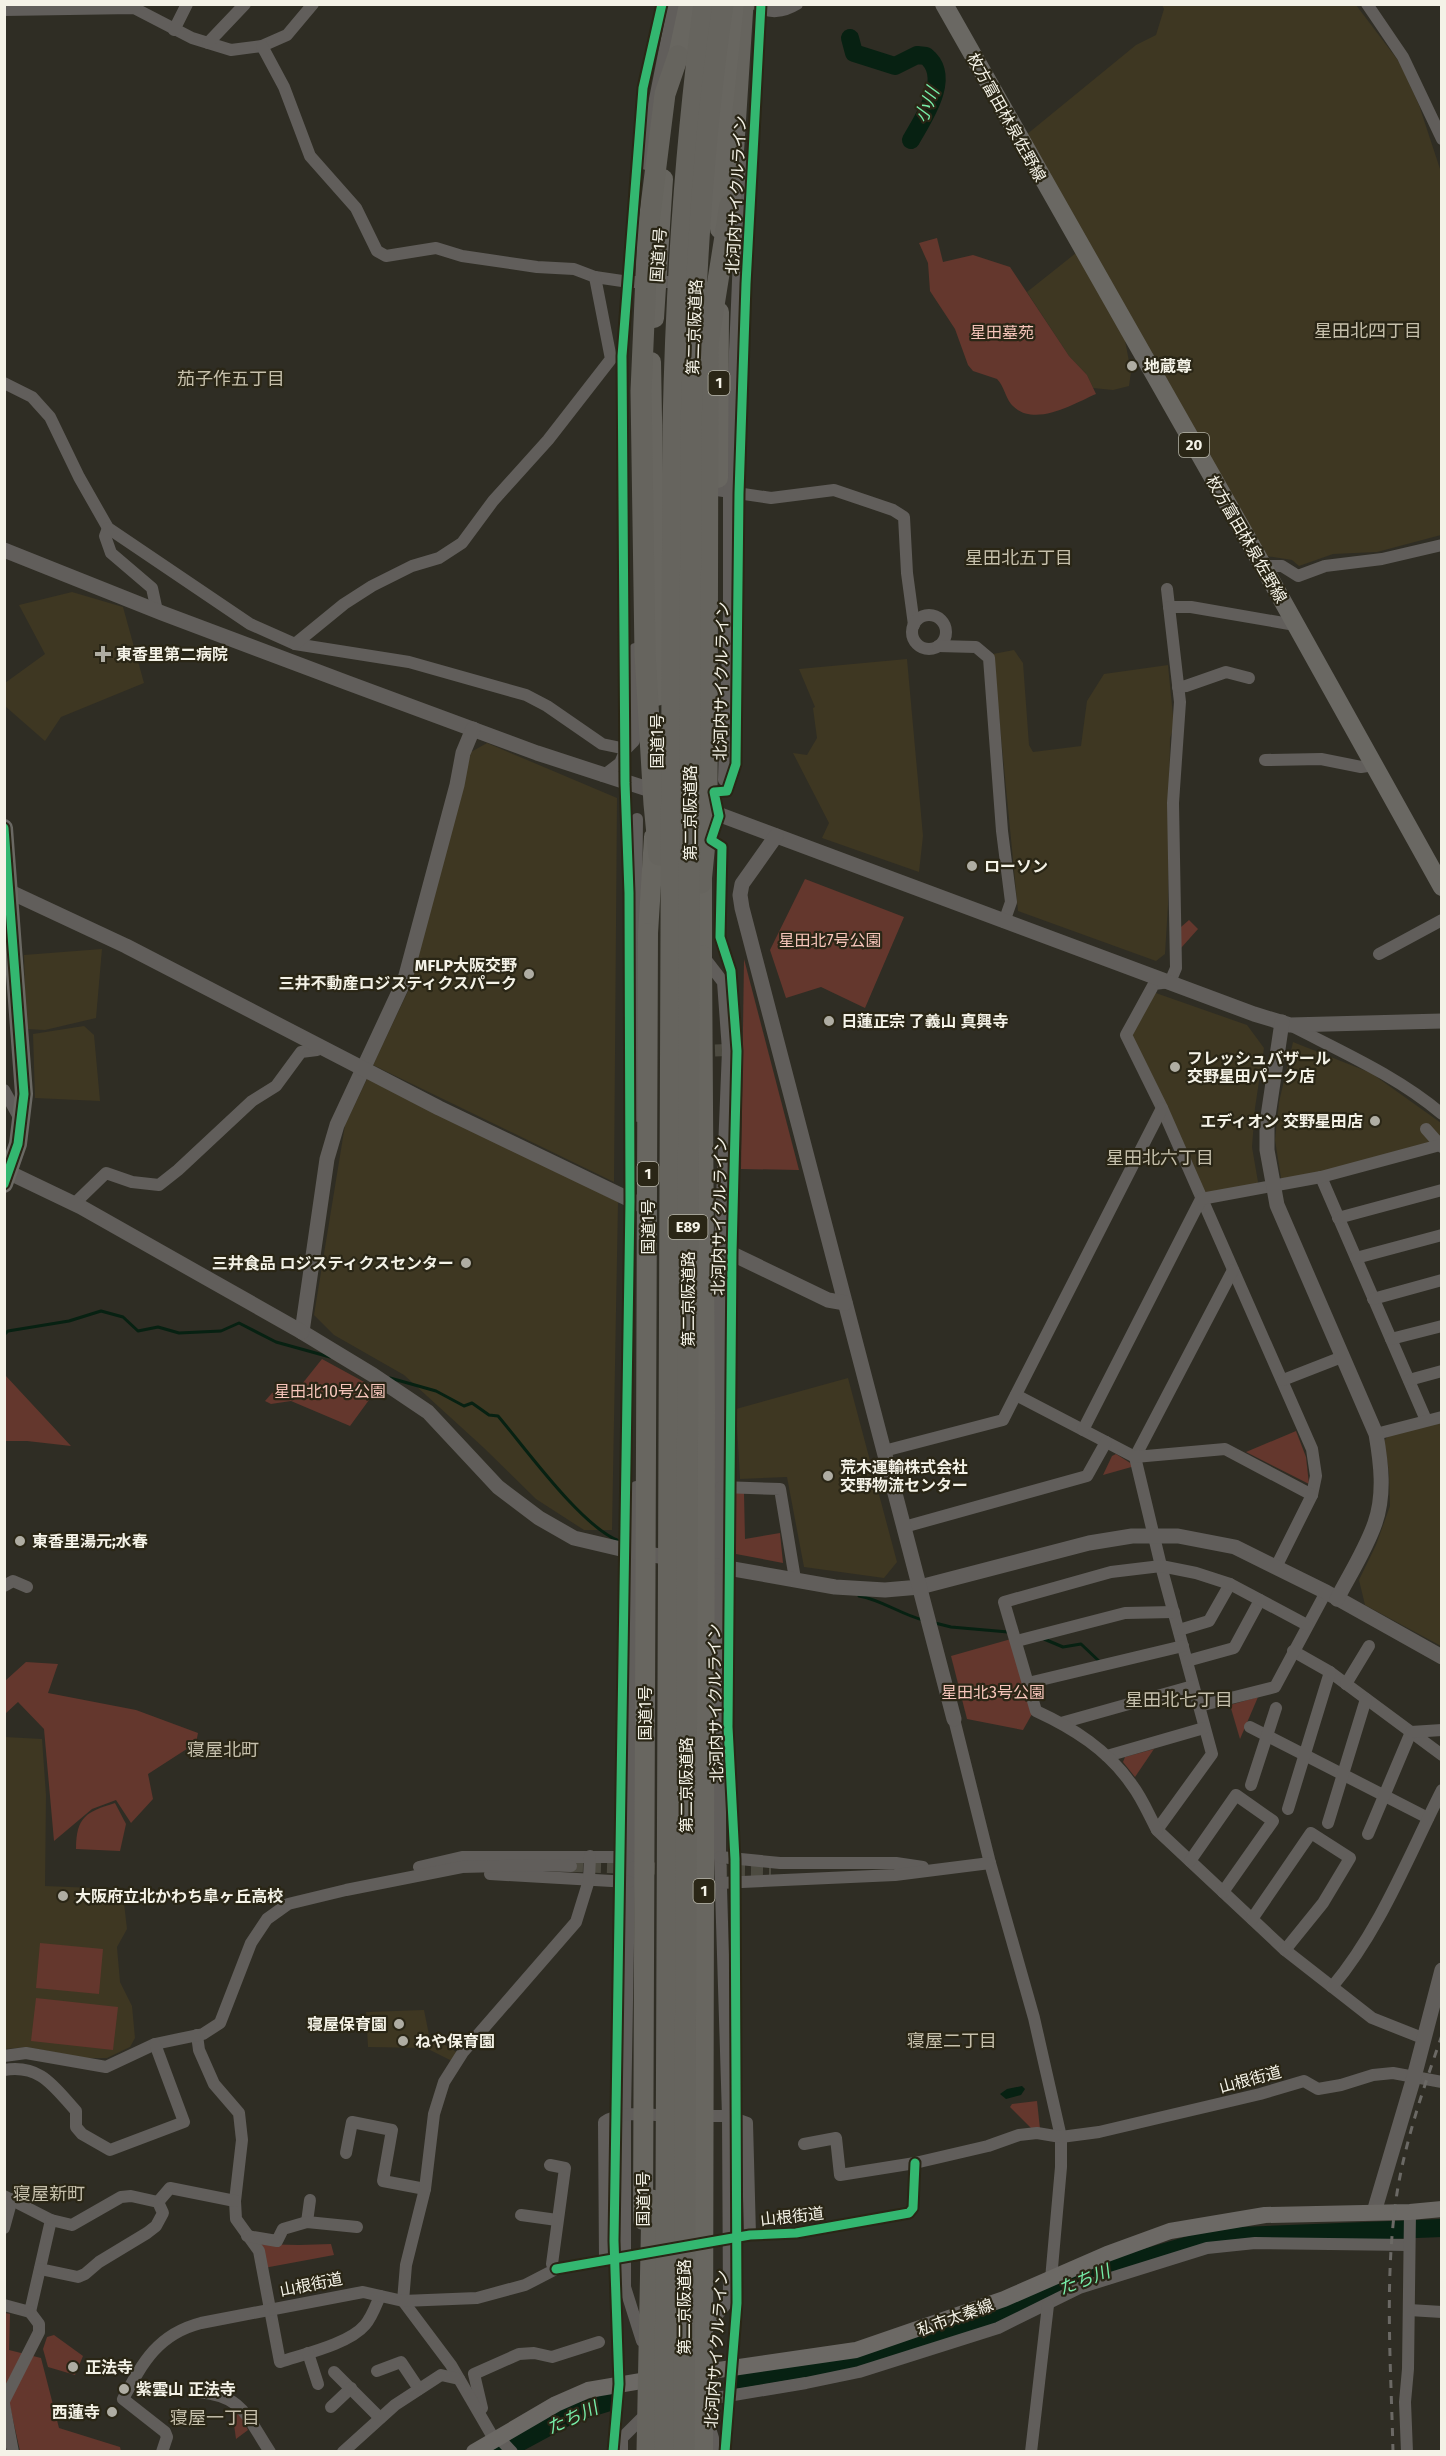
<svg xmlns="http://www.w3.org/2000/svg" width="1446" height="2456" font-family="'Fira Sans','Noto Sans JP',sans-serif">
<rect width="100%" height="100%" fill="#2f2d24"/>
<!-- built -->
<g fill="#3e3722">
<path d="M1162,5H1356L1400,63L1419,105L1441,172V535L1377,552L1333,554L1299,566L1292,560L1266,556L1026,135L1136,45L1156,35L1164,9Z"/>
<path d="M1076,253L1124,335L1131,372L1129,386L1113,390L1093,388L1087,375L1069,356L1027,292Z"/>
<path d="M72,592L123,607L144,683L61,717L45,741L5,706V683L45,654L19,605Z"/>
<path d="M1014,650L1023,663L1029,745L1033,752L1081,746L1087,701L1104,674L1168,665L1174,726L1170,738L1168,905L1165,954L1156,961L1018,911L993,654Z"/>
<path d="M907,659L923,836L919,872L822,838L829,823L793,753L807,755L817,738L813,708L815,707L799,669Z"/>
<path d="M487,743L617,798L614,1182L373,1065L411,985L471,752Z"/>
<path d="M102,949L96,1018L45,1030L26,1029L24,955Z"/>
<path d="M1153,992L1247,1025L1264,1048L1255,1108L1252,1147L1258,1182L1254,1187L1202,1193L1129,1035Z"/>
<path d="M84,1026L94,1035L100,1101L35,1098L33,1034Z"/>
<path d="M1293,1042L1371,1073L1441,1123V1141L1289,1181L1281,1178L1275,1140L1279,1102Z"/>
<path d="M368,1077L618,1202L612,1530H584L536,1499L484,1448L404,1375L334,1335L314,1315L345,1125Z"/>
<path d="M848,1378L897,1562L884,1578L804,1567L787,1477L740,1479L736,1409Z"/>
<path d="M1441,1422V1646L1365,1605L1359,1580L1376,1545L1390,1506L1389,1472L1384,1441L1389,1435Z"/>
<path d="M5,1737L42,1739L46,1795L45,1886L117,1889L124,1903L127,1929L117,1947L120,1982L132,2006L135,2038L130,2047L107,2058H85L27,2047L5,2049Z"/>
<path d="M424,2010L429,2035L458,2053L452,2061L426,2048L368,2047L366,2012Z"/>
</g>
<!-- green -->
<g fill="#64372d">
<path d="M937,238L943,262L973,255L1010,267L1069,356L1087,375L1096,394C1073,404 1033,429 1011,404C1005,396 1004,386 997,379L973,371L968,365L955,329L930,291L928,263L919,243Z"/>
<path d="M805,879L904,917L865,1008L821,987L786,998L770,950Z"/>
<path d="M1189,920L1198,929L1181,948V927Z"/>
<path d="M744,959L799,1170L741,1169Z"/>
<path d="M322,1359L377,1389L350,1426L291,1401L271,1404L265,1401L272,1393L302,1384Z"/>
<path d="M4,1375H5L71,1446L27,1441H5Z"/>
<path d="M1296,1431L1306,1457L1309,1484L1246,1452Z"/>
<path d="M1116,1454L1135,1466L1103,1475L1112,1456Z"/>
<path d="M736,1492L744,1493L745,1539L780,1533L783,1563L736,1554Z"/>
<path d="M1011,1639L1032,1714L1023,1730L967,1719L951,1656Z"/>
<path d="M26,1662L58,1664L48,1693L136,1710L198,1733L196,1743L148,1774L153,1799L131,1823L116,1800L92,1809L54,1841L44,1729L18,1702L5,1714V1681Z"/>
<path d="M1258,1697L1240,1739L1230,1705Z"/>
<path d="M1154,1749L1135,1777L1123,1762L1125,1757Z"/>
<path d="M115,1803L126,1824L120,1851L76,1849C76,1817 86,1812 115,1803Z"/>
<path d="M40,1943L103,1949L99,1994L36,1988Z"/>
<path d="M36,1998L118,2007L113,2050L31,2041Z"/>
<path d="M1037,2101L1040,2129L1033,2130L1010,2107L1012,2104Z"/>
<path d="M256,2244L299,2245L331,2244L334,2255L264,2268Z"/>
<path d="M5,2313L10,2314L9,2350L41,2358L59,2428L120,2447L121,2451H20L7,2393L5,2391Z"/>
<path d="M54,2335L83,2356L75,2375L48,2367L43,2349L47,2337Z"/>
<path d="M237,2409L248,2430L236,2439L232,2410Z"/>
</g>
<!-- water -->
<path fill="#072112" d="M1022,2086L1025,2089L1021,2095L1006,2099L1000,2094L1007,2089Z"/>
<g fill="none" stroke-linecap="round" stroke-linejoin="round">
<!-- stream -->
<g stroke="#072112" stroke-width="3">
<path d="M4,1335L8,1331L69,1321L101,1311L123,1317L138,1331L158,1327L179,1333L221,1331L239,1323L276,1342L330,1357"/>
<path d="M390,1378L436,1391L464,1406L472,1403L489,1415L498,1416C526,1449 581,1526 619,1541"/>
<path d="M859,1596C882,1600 900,1614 923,1620"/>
<path d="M935,1623L951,1627L1008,1632"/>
<path d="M1044,1639L1063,1647L1081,1644L1100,1662"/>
</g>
<!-- river -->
<g stroke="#072112" stroke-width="18">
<path d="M850,38L854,53L895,66L917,55L926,56C952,77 924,117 911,140"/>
<path d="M736,2380C794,2369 853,2363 911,2346L1124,2264L1200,2242L1241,2236L1442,2228"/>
<path d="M502,2452L574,2413L610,2402"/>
</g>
<!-- minor-tunnel -->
<g stroke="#4d4b41" stroke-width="12" stroke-dasharray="12 6" stroke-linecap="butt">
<path d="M697,1051L728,1050"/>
<path d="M571,1866L671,1869"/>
<path d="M697,1870L771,1871"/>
</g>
<!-- minor -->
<g stroke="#615e5b" stroke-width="12">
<path d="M756,4C768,15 784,12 797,4"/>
<path d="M1367,4L1403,57L1442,139"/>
<path d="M4,10L134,8L192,38L231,50L262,46L287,35L313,4"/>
<path d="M174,30L187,4"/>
<path d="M208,43L245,4"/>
<path d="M262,46L284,87L310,156L356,208L377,251L386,256L436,248L462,256L537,267L574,269L595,277L629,282H684"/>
<path d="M646,164L650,124L674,4"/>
<path d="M4,383L32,397L50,417L79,477L108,528L250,624L295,644L409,662L526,695L547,706L602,744L626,749L634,741L635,649"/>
<path d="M703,488L771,498L834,490L893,510L904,517L907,573L914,625"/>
<path d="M108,528L105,536L111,553L152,588L157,611"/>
<path d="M1263,566H1282L1298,576L1325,566L1382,559L1442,545"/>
<path d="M1167,589L1180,702L1173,803L1176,968L1170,982L1154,984L1126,1035L1162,1108L1312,1449L1316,1476L1312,1495L1276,1567"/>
<path d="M1169,607H1191L1295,625"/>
<circle cx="929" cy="632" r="17"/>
<path d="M295,644L344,604L372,586L412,566L439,558L462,543L493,501L548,440L611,359L595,277"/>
<path d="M938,646L976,647L989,658L1002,831L1011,902L1004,922"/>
<path d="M1178,687L1186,686L1226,672L1249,678"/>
<path d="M1265,760L1321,759L1361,767L1374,765"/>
<path d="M603,776L620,763L626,749"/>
<path d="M724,780L729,615V492L743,164"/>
<path d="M637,819L636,920L639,955"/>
<path d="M1379,954L1442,920"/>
<path d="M703,956L723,982L728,1050L720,1248V1857L728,2116L729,2300L704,2332"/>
<path d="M1290,1025C1342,1052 1397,1076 1442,1114"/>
<path d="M4,1090L20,1119"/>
<path d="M638,1116L637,961L644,943"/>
<path d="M1426,1129L1442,1147"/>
<path d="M1321,1177L1426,1420"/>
<path d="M74,1204L106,1173L132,1182L159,1185L178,1170L252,1101L276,1086L301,1052L317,1050L319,1046"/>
<path d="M1338,1218L1442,1190"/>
<path d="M1356,1258L1442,1235"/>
<path d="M1233,1270L1135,1457L1161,1566L1212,1754L1157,1830L1285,1950L1372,2018L1425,2039"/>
<path d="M1373,1299L1442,1280"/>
<path d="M1391,1339L1442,1326"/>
<path d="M1283,1380L1342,1357"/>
<path d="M1409,1380L1442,1371"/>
<path d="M1016,1395L1135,1457L1225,1449L1312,1495"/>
<path d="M1083,1430L1201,1199L1321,1177L1440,1145"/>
<path d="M1376,1434L1442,1417"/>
<path d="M884,1451L1003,1420L1162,1108"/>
<path d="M636,1487L625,2115V2287L642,2341"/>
<path d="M721,1487L780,1489L795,1579"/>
<path d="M904,1527L1087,1476L1106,1442"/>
<path d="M4,1586L13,1581L27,1587"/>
<path d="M1179,1630L1209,1621L1230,1584"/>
<path d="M1017,1641L1125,1613L1174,1612"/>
<path d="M1293,1651L1330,1672L1442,1755"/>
<path d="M1187,1661L1234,1648L1260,1600"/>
<path d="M1028,1683L1183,1646"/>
<path d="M1346,1684L1369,1646"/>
<path d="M1199,1706L1275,1687L1326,1592"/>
<path d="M954,1719L990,1863L1034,2018L1061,2137V2167L1051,2279"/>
<path d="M1061,1723L1193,1686"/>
<path d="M1250,1727L1428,1818"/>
<path d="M1107,1756L1204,1728"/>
<path d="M1251,1785L1276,1708"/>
<path d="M1288,1809L1330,1672"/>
<path d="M1328,1823L1366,1699"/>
<path d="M1157,1830C1149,1815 1142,1798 1132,1785C1108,1750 1073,1728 1036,1711L1004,1602L1111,1572L1161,1566L1196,1573L1230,1584L1307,1625"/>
<path d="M1368,1834L1411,1732L1442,1730"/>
<path d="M720,1857L780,1863H896L923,1867"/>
<path d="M1190,1861L1236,1795L1273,1821L1223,1892"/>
<path d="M419,1867L462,1857H629"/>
<path d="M490,1874L629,1882"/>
<path d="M720,1883L895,1875L990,1863"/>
<path d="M1252,1919L1311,1833L1350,1858L1323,1903L1285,1950"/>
<path d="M1332,1987C1380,1930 1408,1857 1442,1790"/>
<path d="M197,2035L199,2050L214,2084L239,2113L242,2140L235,2201L236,2219L259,2251L280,2362C304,2354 349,2344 365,2325C372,2317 376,2305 380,2296"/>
<path d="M4,2056L26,2053L106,2067L155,2044L203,2034L220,2023L251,1943L267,1919L288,1904L346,1890L462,1867L539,1865L571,1866"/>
<path d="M4,2070C41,2064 54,2087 76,2111V2127L82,2134L110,2150L184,2122L155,2044"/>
<path d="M697,2116H728L747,2123L750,2235"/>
<path d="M804,2144L836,2138L840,2175L915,2163L988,2146L1019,2135L1037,2133L1061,2137L1099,2132L1260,2094L1304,2081L1318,2089L1341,2085L1373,2075L1393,2073L1442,2082"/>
<path d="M346,2153L352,2122L392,2130L383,2181L425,2189"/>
<path d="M4,2196L51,2220L30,2312L4,2305"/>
<path d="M158,2202L170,2188L235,2201"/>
<path d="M521,2215L557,2220"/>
<path d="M307,2222L310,2200"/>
<path d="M4,2228L12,2199"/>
<path d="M247,2236L277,2241L283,2229L307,2222L357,2227"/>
<path d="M605,2259L604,2122C623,2110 650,2115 671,2116"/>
<path d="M40,2269L78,2277L85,2274L99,2262L147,2233L156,2226L163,2213L158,2202L131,2196L121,2197L72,2225L51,2220"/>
<path d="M1409,2310L1442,2312"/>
<path d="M308,2353L318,2384"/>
<path d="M377,2371L401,2362L419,2389"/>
<path d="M334,2372L380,2418"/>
<path d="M198,2392C244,2396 246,2416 270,2452"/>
<path d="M704,2400L806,2383L859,2372L998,2328L1079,2288L1207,2248L1255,2243L1409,2245"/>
<path d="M4,2401L39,2332V2324L30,2312"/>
<path d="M4,2404L13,2452"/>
<path d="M331,2407L351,2388"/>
<path d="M482,2408L474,2374L519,2354L534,2353L552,2357L599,2342"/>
<path d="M708,2422L713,2438V2452"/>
<path d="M498,2437L512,2452"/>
<path d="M494,2439L451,2365L403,2301L406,2265L425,2189L434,2114L444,2082L463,2052L576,1922L589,1880L590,1856"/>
<path d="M162,2452L167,2437L165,2432L123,2399C143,2362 158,2334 201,2323L363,2292L403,2301L477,2298L525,2285L556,2269L552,2264L565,2168L550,2165"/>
<path d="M343,2452L395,2405L441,2375L459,2379"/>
<path d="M622,2452V2438L641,2419"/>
<path d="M1031,2452L1048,2305"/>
<path d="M1407,2452L1405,2402L1408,2369L1410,2212"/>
</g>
<!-- tertiary -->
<g stroke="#615e5b" stroke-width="15">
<path d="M4,550L162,613L348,683L537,753L660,793"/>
<path d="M473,729L463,753L457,785L405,979L337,1125L327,1159L302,1332L373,1375L428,1412L498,1487L539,1518L574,1538L625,1550L835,1587L885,1590L920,1587L1089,1543L1132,1536H1178L1235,1547L1326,1592L1442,1657"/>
<path d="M699,807L1254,1014L1290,1025L1442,1021"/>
<path d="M776,836L742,884L740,895L742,908L954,1719"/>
<path d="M4,889L126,946L439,1108L641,1205"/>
<path d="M1282,1022L1267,1123V1150L1277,1205L1376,1434C1381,1463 1385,1494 1375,1523C1366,1549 1350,1574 1337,1599"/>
<path d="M10,1173L81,1207L302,1332"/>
<path d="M720,1248L828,1300L845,1303"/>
<path d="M1374,2212L1414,2077L1442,1970"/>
</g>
<!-- secondary -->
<g stroke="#6c6965" stroke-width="16">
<path d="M691,2374L856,2350L1004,2299L1107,2254L1170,2231L1265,2215L1410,2212L1442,2209"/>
<path d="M474,2452L556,2404L588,2390L659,2378"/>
</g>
<!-- primary -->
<g stroke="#6a6863" stroke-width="18">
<path d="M944,4L1263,566L1442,887"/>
<path d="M4,828L24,1094L18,1144L4,1184"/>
</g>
<!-- trunk -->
<g stroke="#686660" stroke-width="20">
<path d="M678,56L689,4"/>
<path d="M648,933L654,837"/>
<path d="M702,955V866"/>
<path d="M703,2452V2372"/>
</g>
<!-- motorway -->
<path stroke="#66645e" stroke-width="21" d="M730,205L743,4"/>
<!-- rail -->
<path stroke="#6b6965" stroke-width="3" stroke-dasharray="8 8" stroke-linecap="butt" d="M1393,2452C1391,2365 1384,2278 1397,2193C1406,2138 1424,2087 1442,2035"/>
<!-- trunk-bridge -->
<g stroke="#686660" stroke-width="20">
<path d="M720,229V134L734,4"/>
<path d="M654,318L663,179"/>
<path d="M651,362L657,696"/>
<path d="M718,478L719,312"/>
<path d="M702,955L705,1410L703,2372"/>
<path d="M643,2220L648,933"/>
</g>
<!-- motorway-bridge -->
<g stroke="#66645e" stroke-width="21">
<path d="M659,855L654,804L645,654L641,391L648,230L665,94L678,56"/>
<path d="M701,883L707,822L708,343L730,205"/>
<path d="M647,2452L652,2200"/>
<path d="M665,2452L673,426C676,284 685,145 704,4"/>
<path d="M684,2452L691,427C695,285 702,144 723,4"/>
</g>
<!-- cycleway casing -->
<g stroke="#2a2616" stroke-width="13">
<g id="cycleway">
<path d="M4,828L24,1094L18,1144L4,1184"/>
<path d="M556,2269L750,2235L796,2233L909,2213L913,2208L915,2163"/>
<path d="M613,2452L619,2384L614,2241L630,1201L629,893L625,783L622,356L643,88L662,4"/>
<path d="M725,2452L737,2303L735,1859L728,1727L732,1253L737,1051L731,971L720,937L722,847L711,840L719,816L714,792L727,791L736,764L739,493L746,284L761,4"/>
</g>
</g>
<!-- cycleway -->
<use href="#cycleway" stroke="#33b770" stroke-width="9"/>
</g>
<!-- markers -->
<g fill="#afada3" stroke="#2a2616" stroke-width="2">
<circle cx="1132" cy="366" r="6"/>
<path d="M100 645h6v6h6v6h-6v6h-6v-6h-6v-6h6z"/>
<circle cx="972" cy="866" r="6"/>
<circle cx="529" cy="974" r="6"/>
<circle cx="829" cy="1021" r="6"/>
<circle cx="1175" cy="1067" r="6"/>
<circle cx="1375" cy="1121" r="6"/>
<circle cx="466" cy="1263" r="6"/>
<circle cx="828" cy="1476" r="6"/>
<circle cx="20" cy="1541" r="6"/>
<circle cx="63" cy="1896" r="6"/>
<circle cx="399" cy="2024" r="6"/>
<circle cx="403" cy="2041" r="6"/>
<circle cx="73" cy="2367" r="6"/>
<circle cx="124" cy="2389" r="6"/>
<circle cx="112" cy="2412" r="6"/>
</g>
<g text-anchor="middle" stroke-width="4.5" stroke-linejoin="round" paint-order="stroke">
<!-- shield labels -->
<g fill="#2a2616" stroke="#b7b5a8" stroke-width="1.5">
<rect x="708.5" y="371" width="21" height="24" rx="4.5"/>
<rect x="1179" y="433" width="30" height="24" rx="4.5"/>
<rect x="637.5" y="1162" width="21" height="24" rx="4.5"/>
<rect x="668.5" y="1215" width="39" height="24" rx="4.5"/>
<rect x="693.5" y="1879" width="21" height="24" rx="4.5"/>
</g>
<g font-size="15" font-weight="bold" fill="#f4f2e7">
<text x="719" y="388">1</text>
<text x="1194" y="450">20</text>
<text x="648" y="1179">1</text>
<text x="688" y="1232">E89</text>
<text x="704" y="1896">1</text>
</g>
<!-- street labels -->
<g font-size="16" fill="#f4f2e7" stroke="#2a2616">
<text transform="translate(1007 117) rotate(61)" y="6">枚方富田林泉佐野線</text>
<text transform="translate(736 195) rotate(-87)" y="6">北河内サイクルライン</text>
<text transform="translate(658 255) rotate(-86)" y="6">国道1号</text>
<text transform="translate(694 327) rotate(-88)" y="6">第二京阪道路</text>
<text transform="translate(1247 539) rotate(60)" y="6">枚方富田林泉佐野線</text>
<text transform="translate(721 681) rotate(-89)" y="6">北河内サイクルライン</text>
<text transform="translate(657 741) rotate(-90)" y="6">国道1号</text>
<text transform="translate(690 813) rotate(-90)" y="6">第二京阪道路</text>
<text transform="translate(719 1216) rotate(-89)" y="6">北河内サイクルライン</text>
<text transform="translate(648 1227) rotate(-90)" y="6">国道1号</text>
<text transform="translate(688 1299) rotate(-90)" y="6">第二京阪道路</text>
<text transform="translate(715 1703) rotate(-91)" y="6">北河内サイクルライン</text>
<text transform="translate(645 1713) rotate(-90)" y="6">国道1号</text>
<text transform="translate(686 1785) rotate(-90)" y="6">第二京阪道路</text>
<text transform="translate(1250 2079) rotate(-15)" y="6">山根街道</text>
<text transform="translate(643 2199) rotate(-90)" y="6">国道1号</text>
<text transform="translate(792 2216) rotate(-6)" y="6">山根街道</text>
<text transform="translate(311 2284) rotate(-11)" y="6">山根街道</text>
<text transform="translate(684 2307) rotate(-90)" y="6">第二京阪道路</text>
<text transform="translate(955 2317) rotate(-20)" y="6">私市太秦線</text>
<text transform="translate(716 2349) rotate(-86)" y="6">北河内サイクルライン</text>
</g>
<!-- park labels -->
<g font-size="16" fill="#f6c5ba" stroke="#2a2616">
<text x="1002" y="338">星田墓苑</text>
<text x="830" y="946">星田北7号公園</text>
<text x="330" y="1397">星田北10号公園</text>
<text x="993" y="1698">星田北3号公園</text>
</g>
<!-- poi labels -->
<g font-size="16" font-weight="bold" fill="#f4f2e7" stroke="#2a2616" text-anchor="start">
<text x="1144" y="372">地蔵尊</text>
<text x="116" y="660">東香里第二病院</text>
<text x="984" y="872">ローソン</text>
<text x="517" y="971" text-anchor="end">MFLP大阪交野<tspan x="517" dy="18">三井不動産ロジスティクスパーク</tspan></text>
<text x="841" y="1027">日蓮正宗 了義山 真興寺</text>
<text x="1187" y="1064">フレッシュバザール<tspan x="1187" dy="18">交野星田パーク店</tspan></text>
<text x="1363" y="1127" text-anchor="end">エディオン 交野星田店</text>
<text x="454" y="1269" text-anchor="end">三井食品 ロジスティクスセンター</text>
<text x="840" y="1473">荒木運輸株式会社<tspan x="840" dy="18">交野物流センター</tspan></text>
<text x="32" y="1547">東香里湯元;水春</text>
<text x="75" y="1902">大阪府立北かわち皐ヶ丘高校</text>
<text x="387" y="2030" text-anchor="end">寝屋保育園</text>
<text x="415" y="2047">ねや保育園</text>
<text x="85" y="2373">正法寺</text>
<text x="136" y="2395">紫雲山 正法寺</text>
<text x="100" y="2418" text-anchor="end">西蓮寺</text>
</g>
<!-- water labels -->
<g font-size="18" font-style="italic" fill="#76eda8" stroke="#2a2616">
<text transform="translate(927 105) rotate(-68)" y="6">小川</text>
<text transform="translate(1084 2280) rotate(-21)" y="6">たち川</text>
<text transform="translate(572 2418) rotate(-24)" y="6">たち川</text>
</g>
<!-- neighbourhood labels -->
<g font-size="18" fill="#c5bfab" stroke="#2a2616">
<text x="1368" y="337">星田北四丁目</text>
<text x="231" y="385">茄子作五丁目</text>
<text x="1019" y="564">星田北五丁目</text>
<text x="1160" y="1164">星田北六丁目</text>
<text x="1179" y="1706">星田北七丁目</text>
<text x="223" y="1756">寝屋北町</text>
<text x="952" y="2047">寝屋二丁目</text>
<text x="49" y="2200">寝屋新町</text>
<text x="215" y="2424">寝屋一丁目</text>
</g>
</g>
<!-- border -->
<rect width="1446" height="2456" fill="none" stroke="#f4f2e7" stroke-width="12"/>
</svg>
